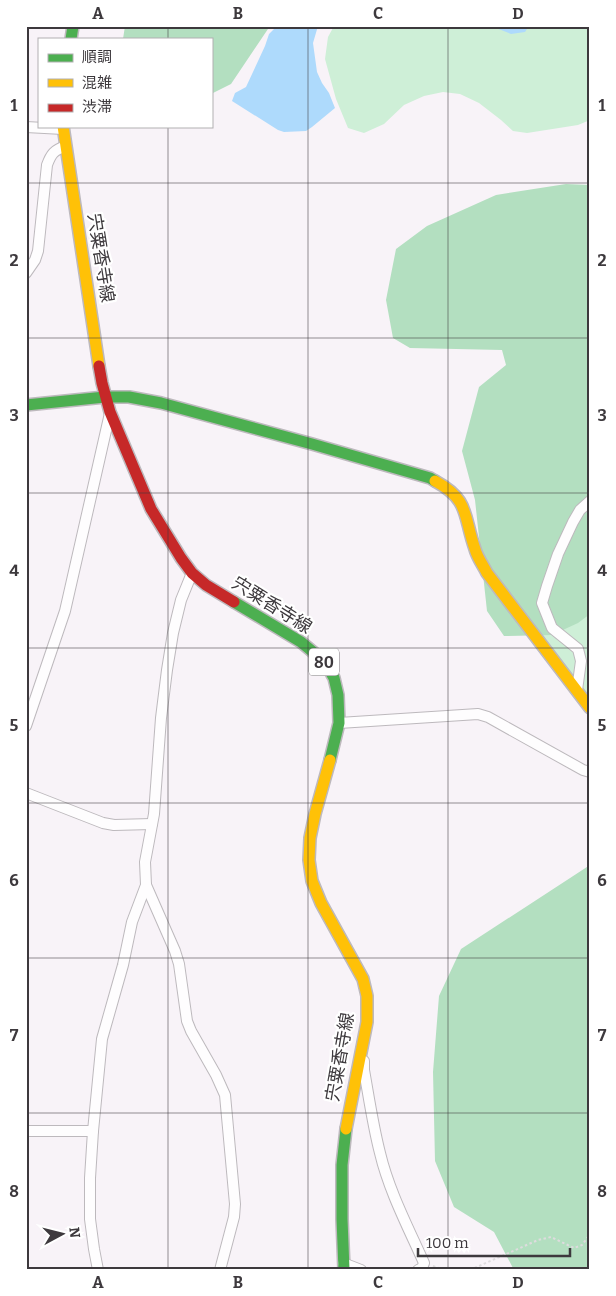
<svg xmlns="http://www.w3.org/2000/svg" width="616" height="1296" font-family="Bitter,'Noto Sans JP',serif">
<rect width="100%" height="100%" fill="#f8f3f8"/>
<!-- green -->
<g fill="#ceefd7">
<path d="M334,26H590V120L578,125L527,133L513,131L501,120L479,103L460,94L443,92L424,96L404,105L384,124L364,133L348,128L336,99L325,59L328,37Z"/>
<path d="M590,491V695H587L536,627Z"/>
</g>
<!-- forest -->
<g fill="#b3dfc0">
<path d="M125,26H270L231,84L211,94V39H123Z"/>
<path d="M566,184L590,185V614L578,623L552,635L504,636L487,611L475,500L462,451L479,387L506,365L502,350L410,348L393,338L386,300L396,249L427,226L496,195Z"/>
<path d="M590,865V1260L587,1270H514L494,1232L454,1207L435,1161L433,1072L439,996L461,949Z"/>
</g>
<!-- water -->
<g fill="#aedafc">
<path d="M281,26H318L313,43L317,72L322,83L329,93L335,108L312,127L306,131L284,132L278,130L232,101L235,93L246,87L265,46L269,34L275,28Z"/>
<path d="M491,26H529L525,32L511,34Z"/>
</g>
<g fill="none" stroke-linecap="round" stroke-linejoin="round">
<!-- street casing -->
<g stroke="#bdb9bd" stroke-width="12">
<g id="street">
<path d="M26,127L63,129"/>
<path d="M26,273L35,260L38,251L47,165C51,154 54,150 66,146"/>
<path d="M192,573L181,600L173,633L167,670L161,718L154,814L145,862L146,885L175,951L179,964L187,1021L191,1031L216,1075L225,1095L235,1204L234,1217L220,1270"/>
<path d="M577,690L581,661L578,649L552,628L542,603L547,586L558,554L573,522L580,510L590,501"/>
<path d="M339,723L478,714L488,717L583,770L590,772"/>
<path d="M26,726L65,611L110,413"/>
<path d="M26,793L103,823L114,825L152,824"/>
<path d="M364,1061V1070C369,1098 373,1126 380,1153C389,1191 408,1227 424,1263L422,1268L418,1270"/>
<path d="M26,1131H93"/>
<path d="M343,1263L361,1270"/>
<path d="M98,1270L94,1249L90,1219V1178L93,1131L102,1039L123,965L132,922L146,885"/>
</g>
</g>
<!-- fast casing -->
<g stroke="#bdb9bd" stroke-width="14">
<g id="fast">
<path d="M71,39L73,26"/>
<path d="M26,405L105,397H129L161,403L312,444L430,478L435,481"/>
<path d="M234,602L301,642L325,662L334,678L338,695L339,723L330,760"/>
<path d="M344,1270L342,1219V1165L346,1129"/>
</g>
</g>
<!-- slow casing -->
<g stroke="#bdb9bd" stroke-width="14">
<g id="slow">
<path d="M63,126L99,366"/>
<path d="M435,481C470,500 463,515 475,549C477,557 483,565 487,573L590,708"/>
<path d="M330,760L315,814L310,838L309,860L312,881L321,903L363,979L367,996V1022L346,1129"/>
</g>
</g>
<!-- jam casing -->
<g stroke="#bdb9bd" stroke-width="14">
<path id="jam" d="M99,366L102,383L110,412L151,509L181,558L192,573L206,585L234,602"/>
</g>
<!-- path -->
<g stroke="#dedcde" stroke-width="2" stroke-dasharray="2.5 2.5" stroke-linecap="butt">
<path d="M433,1266L444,1270"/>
<path d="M470,1270L538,1240L551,1237L574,1248L582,1245L590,1234"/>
</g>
<!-- street -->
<use href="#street" stroke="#fefdfe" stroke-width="10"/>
<!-- fast -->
<use href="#fast" stroke="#4caf50" stroke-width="11"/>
<!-- slow -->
<use href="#slow" stroke="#ffc107" stroke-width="11"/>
<!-- jam -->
<use href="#jam" stroke="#c62828" stroke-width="11"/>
</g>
<!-- grid -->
<path fill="none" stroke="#3d393d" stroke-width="1" stroke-opacity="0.55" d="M168,26V39M308,26V1270M448,26V1270M168,126V1270M26,183H590M26,338H590M26,493H590M26,648H590M26,803H590M26,958H590M26,1113H590"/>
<g text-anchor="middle" stroke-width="4.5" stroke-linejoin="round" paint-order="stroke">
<!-- shield labels -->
<rect fill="#fff" stroke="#777477" stroke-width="1" x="309" y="648.5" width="30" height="27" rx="4"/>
<g font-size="16" font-weight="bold" fill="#3d393d">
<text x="324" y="668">80</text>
</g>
<!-- street labels -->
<g font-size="18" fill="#3d393d" stroke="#fff">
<text transform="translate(101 258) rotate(81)" y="6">宍粟香寺線</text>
<text transform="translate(272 605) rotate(32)" y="6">宍粟香寺線</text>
<text transform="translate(340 1057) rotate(-80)" y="6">宍粟香寺線</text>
</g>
</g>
<!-- border -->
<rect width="616" height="1296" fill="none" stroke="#ffffff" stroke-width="55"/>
<!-- legend -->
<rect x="38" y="38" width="175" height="90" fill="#ffffff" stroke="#b1b0b1"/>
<rect x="48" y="54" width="25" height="8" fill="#4caf50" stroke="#b1b0b1"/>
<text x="82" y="62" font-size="15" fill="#3d393d">順調</text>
<rect x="48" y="79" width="25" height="8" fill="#ffc107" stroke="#b1b0b1"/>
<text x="82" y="88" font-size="15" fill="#3d393d">混雑</text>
<rect x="48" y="104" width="25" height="8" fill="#c62828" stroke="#b1b0b1"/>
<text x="82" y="112" font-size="15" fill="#3d393d">渋滞</text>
<!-- north arrow -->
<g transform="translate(62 1234) rotate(83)" stroke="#ffffff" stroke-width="4" paint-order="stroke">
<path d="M0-4L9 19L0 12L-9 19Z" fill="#3d393d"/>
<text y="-8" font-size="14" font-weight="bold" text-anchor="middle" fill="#3d393d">N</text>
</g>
<!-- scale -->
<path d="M418 1248v8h152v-8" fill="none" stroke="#3d393d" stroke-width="2.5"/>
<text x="426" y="1248" font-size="15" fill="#3d393d" stroke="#ffffff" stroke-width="4" paint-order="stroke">100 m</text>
<rect x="28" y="28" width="560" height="1240" fill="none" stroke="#3d393d" stroke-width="2"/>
<g font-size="16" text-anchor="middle" font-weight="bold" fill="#3d393d">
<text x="98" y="19">A</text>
<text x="238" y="19">B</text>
<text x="378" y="19">C</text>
<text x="518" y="19">D</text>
<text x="14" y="111">1</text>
<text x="602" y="111">1</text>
<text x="14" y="266">2</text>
<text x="602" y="266">2</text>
<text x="14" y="421">3</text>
<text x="602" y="421">3</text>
<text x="14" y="576">4</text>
<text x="602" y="576">4</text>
<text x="14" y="731">5</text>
<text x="602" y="731">5</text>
<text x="14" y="886">6</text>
<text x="602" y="886">6</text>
<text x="14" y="1041">7</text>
<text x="602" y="1041">7</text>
<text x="14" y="1197">8</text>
<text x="602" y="1197">8</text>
<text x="98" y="1288">A</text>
<text x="238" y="1288">B</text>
<text x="378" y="1288">C</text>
<text x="518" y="1288">D</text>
</g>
</svg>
